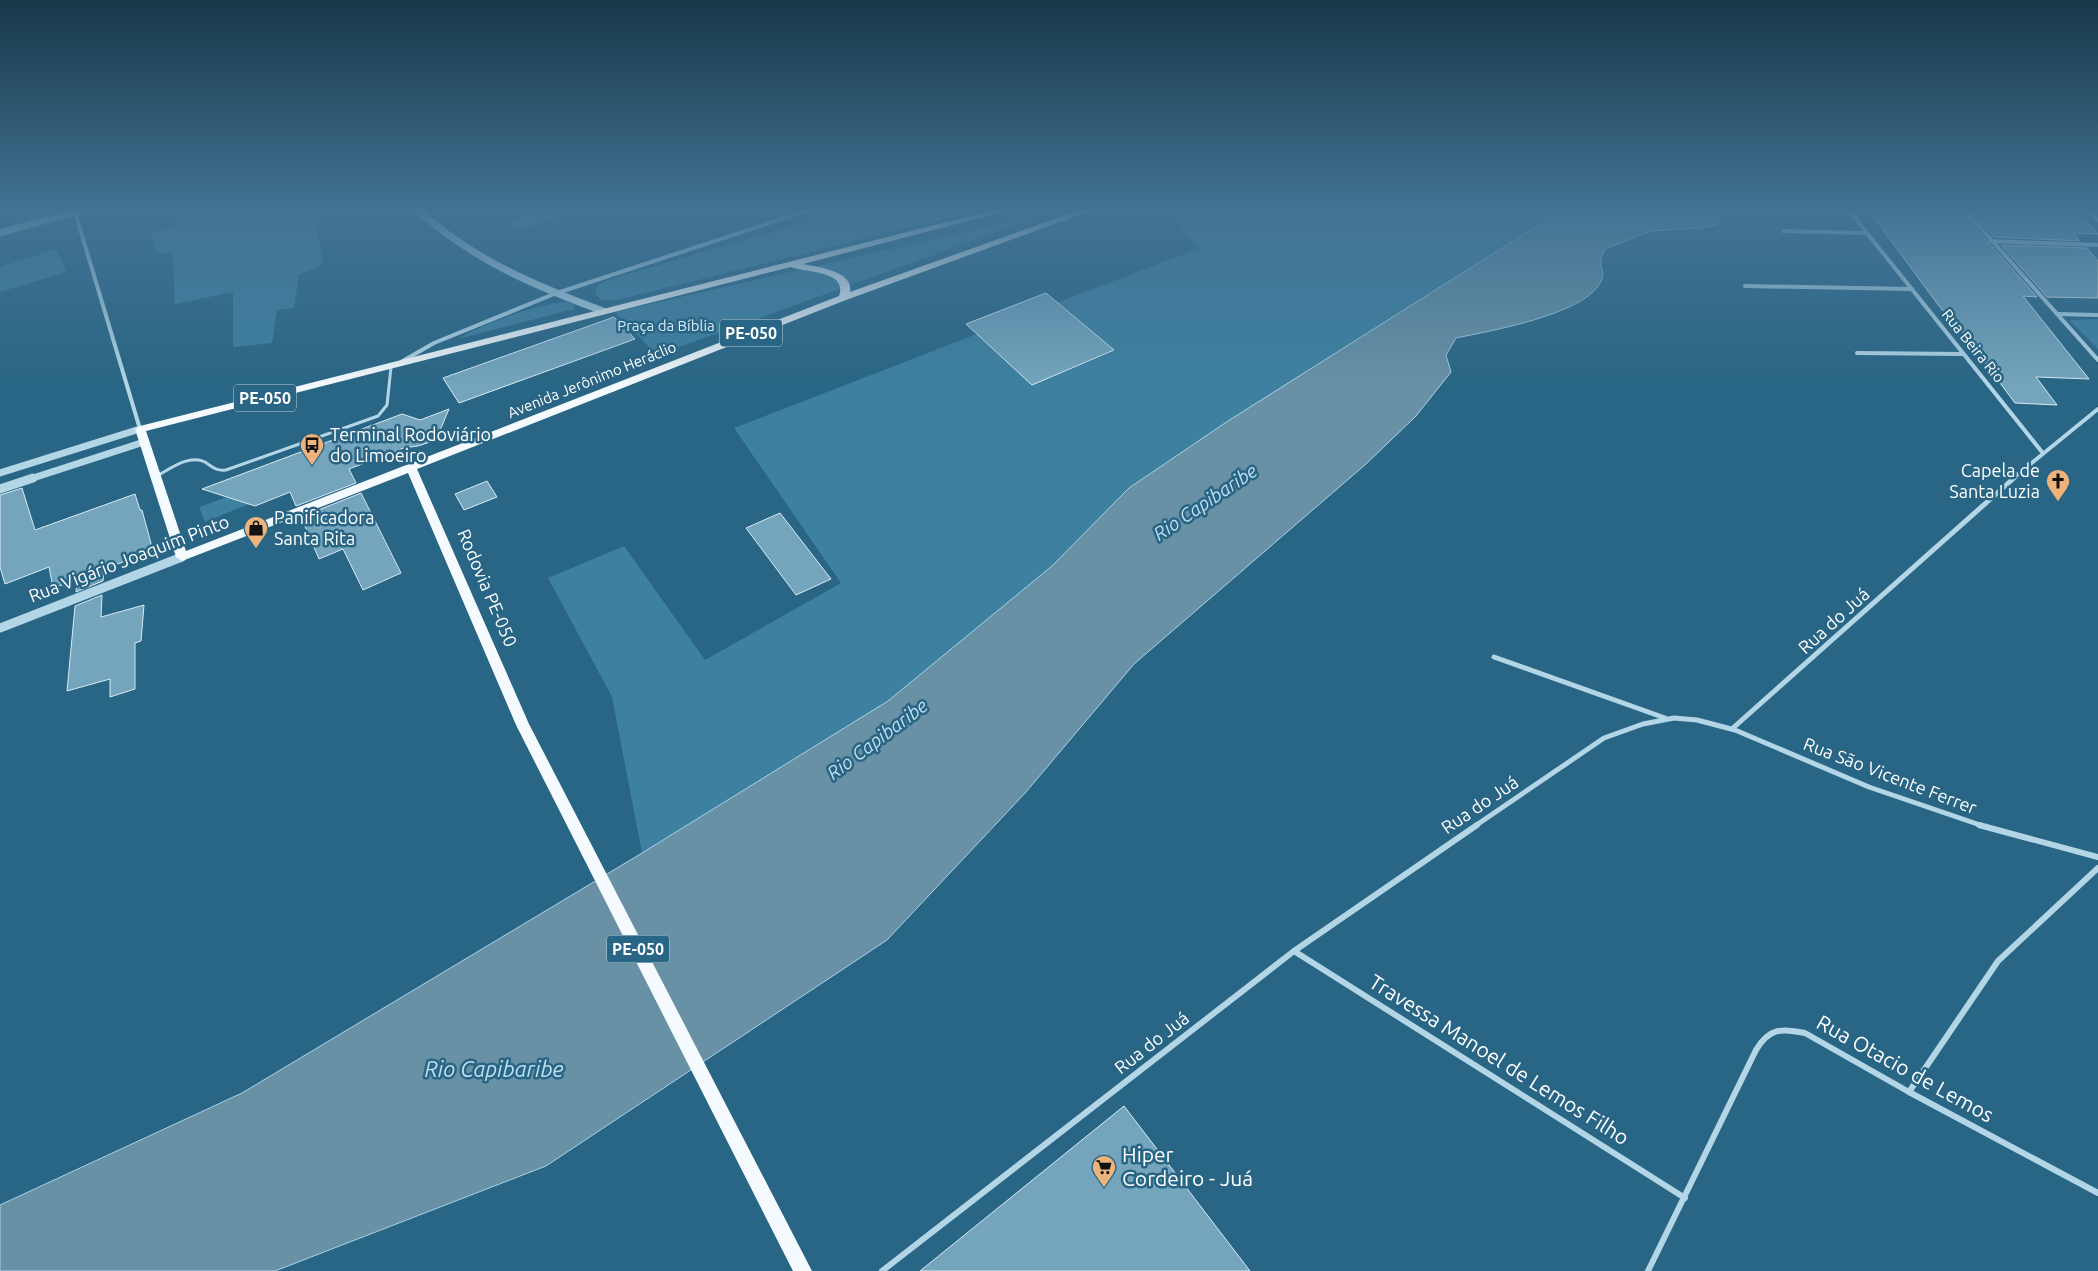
<svg xmlns="http://www.w3.org/2000/svg" width="2098" height="1271" font-family="Ubuntu,sans-serif">
<rect width="100%" height="100%" fill="#296584"/>
<!-- green -->
<g fill="#3e80a0">
<path d="M225,208H313L323,264L299,275L294,308L277,310L272,343L233,347V292L175,304L173,253H158L150,233L180,225V219Z"/>
<path d="M854,208H987L617,300H602L595,294C595,285 603,282 611,279Z"/>
<path d="M1163,208H1275L1285,215L1303,208H1650L1645,210L1623,209L1556,214L1228,421L1129,488L1052,566L888,701L642,853L612,697L548,578L624,546L705,660L841,583L734,428L1199,248Z"/>
<path d="M1049,213L657,355L615,312Z"/>
<path d="M56,249L66,272L0,292V267Z"/>
<path d="M566,302L573,304L574,309L457,339C483,324 536,304 566,302Z"/>
<path d="M2098,319V349L2069,320Z"/>
<path d="M227,497L249,504L205,522L199,507Z"/>
</g>
<!-- water -->
<path fill="#6991a5" stroke="#a8d3e7" d="M1650,208H1728L1722,214L1717,225L1701,228L1651,231L1605,249C1604,252 1601,257 1601,260C1600,272 1607,273 1599,285C1580,315 1490,331 1456,338L1446,355L1451,372L1416,416L1366,464L1134,664L1026,792L887,940L546,1166L275,1271H0V1205L242,1093L642,853L888,701L1052,566L1129,488L1228,421L1556,214L1576,210H1645Z"/>
<g fill="none" stroke-linecap="round" stroke-linejoin="round">
<!-- canal -->
<g fill="#6991a5" fill-rule="evenodd">
<path d="M549,208H576L574,212L519,229L513,228L510,224L513,220Z"/>
<path d="M1534,208H1559L1593,221L1596,225L1593,229L1587,230L1581,229L1536,212Z"/>
</g>
</g>
<!-- building -->
<g fill="#75a5bc" stroke="#d7ebf6">
<path d="M1867,208H1959L1986,240L1987,243L1991,245L2037,297L2023,296L2089,379L2036,377L2057,405L2015,403L1950,316H1947L1936,302Z"/>
<path d="M1968,208H2076L2098,234L2073,233L2080,241L1994,237Z"/>
<path d="M2001,245L2087,248L2098,261V298L2047,297Z"/>
<path d="M1046,293L1114,350L1032,385L966,324Z"/>
<path d="M614,317L635,339L459,403L443,378Z"/>
<path d="M449,409L436,440L418,446L404,448L349,469L356,483L296,506L290,492L255,506L202,489L402,414L420,420Z"/>
<path d="M487,481L497,497L464,510L455,494Z"/>
<path d="M22,488L35,530L135,494L140,510H142L153,551L104,569L103,581L76,592L77,580L53,588L49,567L5,584L0,567V495Z"/>
<path d="M361,493L401,573L363,590L343,549L319,559L301,517Z"/>
<path d="M780,513L831,579L796,595L746,528Z"/>
<path d="M102,595L101,617L144,605L141,641L135,643V689L110,697V679L67,691L75,606Z"/>
<path d="M1124,1106L1250,1271H920Z"/>
</g>
<g fill="none" stroke-linecap="round" stroke-linejoin="round">
<!-- service -->
<path stroke="#b3d6e7" stroke-width="3" d="M157,476C170,469 189,454 205,462C213,467 215,471 226,470L378,416L387,405L391,367"/>
<!-- minor-far2 -->
<g stroke="#b3d6e7" stroke-width="4">
<path d="M1847,208L2042,452"/>
<path d="M1963,208L2098,360"/>
<path d="M2086,208L2098,220"/>
<path d="M75,212L140,429"/>
<path d="M1783,231L1866,233"/>
<path d="M1990,241L2098,245"/>
<path d="M1745,286L1912,289"/>
<path d="M2057,314L2098,315"/>
<path d="M1857,353L1963,354"/>
<path d="M401,362L434,343L554,294L815,208"/>
<path d="M2012,479L2098,409"/>
</g>
<!-- minor-far1 -->
<g stroke="#b3d6e7" stroke-width="5">
<path d="M1494,657L1665,718"/>
<path d="M1733,728L2014,478"/>
<path d="M1475,826L1604,738L1643,724L1674,718L1697,720L1735,730L1869,787L1983,826"/>
</g>
<!-- minor -->
<g stroke="#b3d6e7" stroke-width="6">
<path d="M1979,825L2098,857"/>
<path d="M1294,951L1685,1198"/>
<path d="M1909,1092L1998,961L2098,868"/>
<path d="M882,1271L1294,951L1477,825"/>
<path d="M1648,1271L1756,1050C1769,1028 1781,1028 1805,1033L1909,1092L2098,1193"/>
</g>
<!-- tertiary-far1 -->
<g stroke="#b3d6e7" stroke-width="7">
<path d="M416,208C469,258 535,286 603,311"/>
<path d="M0,233L90,208"/>
<path d="M0,473L140,429"/>
<path d="M30,479L144,442"/>
</g>
<!-- tertiary -->
<g stroke="#b3d6e7" stroke-width="9">
<path d="M0,489L33,478"/>
<path d="M0,628L182,557"/>
</g>
<!-- primary -->
<path fill="#f4fafe" fill-rule="evenodd" d="M1002,208H1018L803,264C818,267 854,271 850,292L1085,208H1098L846,300L417,469L529,724L812,1271H793L516,725L408,473L182,561L176,557L135,429L140,426ZM791,267C806,273 848,270 839,296L186,551L146,431Z"/>
</g>
<!-- sky -->
<linearGradient id="sky" x2="0" y2="1"><stop stop-color="#173849"/><stop offset="0.54" stop-color="#437394"/><stop offset="1" stop-color="#437394" stop-opacity="0"/></linearGradient>
<rect width="2098" height="386" fill="url(#sky)"/>
<!-- icons -->
<defs>
<g id="bus-pin" transform="scale(1.25)"><path d="M0 17L-7.5 6A9.5 9.5 0 1 1 7.5 6Z" fill="#edb37b" stroke="#296584"/><path d="M-5-6H5V4H4V6H2V4H-2V6H-4V4H-5ZM-3.5-4V0h7V-4ZM-3.5 1.2v1.5H-2V1.2ZM2 1.2v1.5H3.5V1.2Z" fill="#111"/></g>
<g id="church-pin" transform="scale(1.25)"><path d="M0 17L-7.5 6A9.5 9.5 0 1 1 7.5 6Z" fill="#edb37b" stroke="#296584"/><path d="M-1.2-6h2.4v3.5h3.3v2.4h-3.3V6h-2.4V-.1h-3.3v-2.4h3.3Z" fill="#111"/></g>
<g id="shop-pin" transform="scale(1.25)"><path d="M0 17L-7.5 6A9.5 9.5 0 1 1 7.5 6Z" fill="#edb37b" stroke="#296584"/><path d="M-5-2.5h2.3a2.7 3.5 0 0 1 5.4 0H5L5.5 6h-11ZM-1.5-2.5h3a1.5 2.3 0 0 0-3 0Z" fill="#111"/></g>
<g id="supermarket-pin" transform="scale(1.25)"><path d="M0 17L-7.5 6A9.5 9.5 0 1 1 7.5 6Z" fill="#edb37b" stroke="#296584"/><path d="M-6-5.5h2.5l.6 2H6L4.5 2H-2.5L-4.4-4H-6ZM-1.5 3.2a1.3 1.3 0 1 0 .1 0ZM3 3.2a1.3 1.3 0 1 0 .1 0Z" fill="#111"/></g>
</defs>
<g fill-rule="evenodd">
<use href="#bus-pin" x="312" y="445"/>
<use href="#church-pin" x="2058" y="481"/>
<use href="#shop-pin" x="256" y="528"/>
<use href="#supermarket-pin" x="1104" y="1167"/>
</g>
<g text-anchor="middle" stroke-width="5" stroke-linejoin="round" paint-order="stroke">
<!-- far-park labels -->
<g font-size="15" fill="#d7ebf6" stroke="#296584">
<text x="666" y="331">Praça da Bíblia</text>
</g>
<!-- far-street labels -->
<g font-size="15" fill="#fff" stroke="#296584">
<text transform="translate(1973 346) rotate(51)" y="5">Rua Beira Rio</text>
<text transform="translate(592 380) rotate(-22)" y="5">Avenida Jerônimo Heráclio</text>
</g>
<!-- shield labels -->
<g fill="#296584" stroke="#bfd1da" stroke-width="1">
<rect x="720" y="319.5" width="62" height="27" rx="4"/>
<rect x="234" y="384.5" width="62" height="27" rx="4"/>
<rect x="607" y="935.5" width="62" height="27" rx="4"/>
</g>
<g font-size="16" font-weight="bold" fill="#fff">
<text x="751" y="339">PE-050</text>
<text x="265" y="404">PE-050</text>
<text x="638" y="955">PE-050</text>
</g>
<!-- poi labels -->
<g font-size="18" fill="#fff" stroke="#296584" text-anchor="start">
<text x="330" y="441">Terminal Rodoviário<tspan x="330" dy="21">do Limoeiro</tspan></text>
<text x="2040" y="477" text-anchor="end">Capela de<tspan x="2040" dy="21">Santa Luzia</tspan></text>
<text x="274" y="524">Panificadora<tspan x="274" dy="21">Santa Rita</tspan></text>
</g>
<!-- street labels -->
<g font-size="18" fill="#fff" stroke="#296584">
<text transform="translate(129 559) rotate(-21)" y="6">Rua Vigário Joaquim Pinto</text>
<text transform="translate(487 588) rotate(67)" y="6">Rodovia PE-050</text>
<text transform="translate(1834 621) rotate(-42)" y="6">Rua do Juá</text>
<text transform="translate(1890 776) rotate(21)" y="6">Rua São Vicente Ferrer</text>
<text transform="translate(1480 805) rotate(-34)" y="6">Rua do Juá</text>
<text transform="translate(1152 1043) rotate(-38)" y="6">Rua do Juá</text>
</g>
<!-- water labels -->
<g font-size="19" font-style="italic" fill="#bfdfee" stroke="#296584">
<text transform="translate(1205 502) rotate(-34)" y="7">Rio Capibaribe</text>
<text transform="translate(877 739) rotate(-37)" y="7">Rio Capibaribe</text>
</g>
<!-- near-street labels -->
<g font-size="21" fill="#fff" stroke="#296584">
<text transform="translate(1499 1060) rotate(32)" y="7">Travessa Manoel de Lemos Filho</text>
<text transform="translate(1905 1069) rotate(29)" y="7">Rua Otacio de Lemos</text>
</g>
<!-- near-poi labels -->
<g font-size="21" fill="#fff" stroke="#296584" text-anchor="start">
<text x="1122" y="1162">Hiper<tspan x="1122" dy="24">Cordeiro - Juá</tspan></text>
</g>
<!-- near-water labels -->
<g font-size="22" font-style="italic" fill="#bfdfee" stroke="#296584">
<text x="494" y="1077">Rio Capibaribe</text>
</g>
</g>
</svg>
